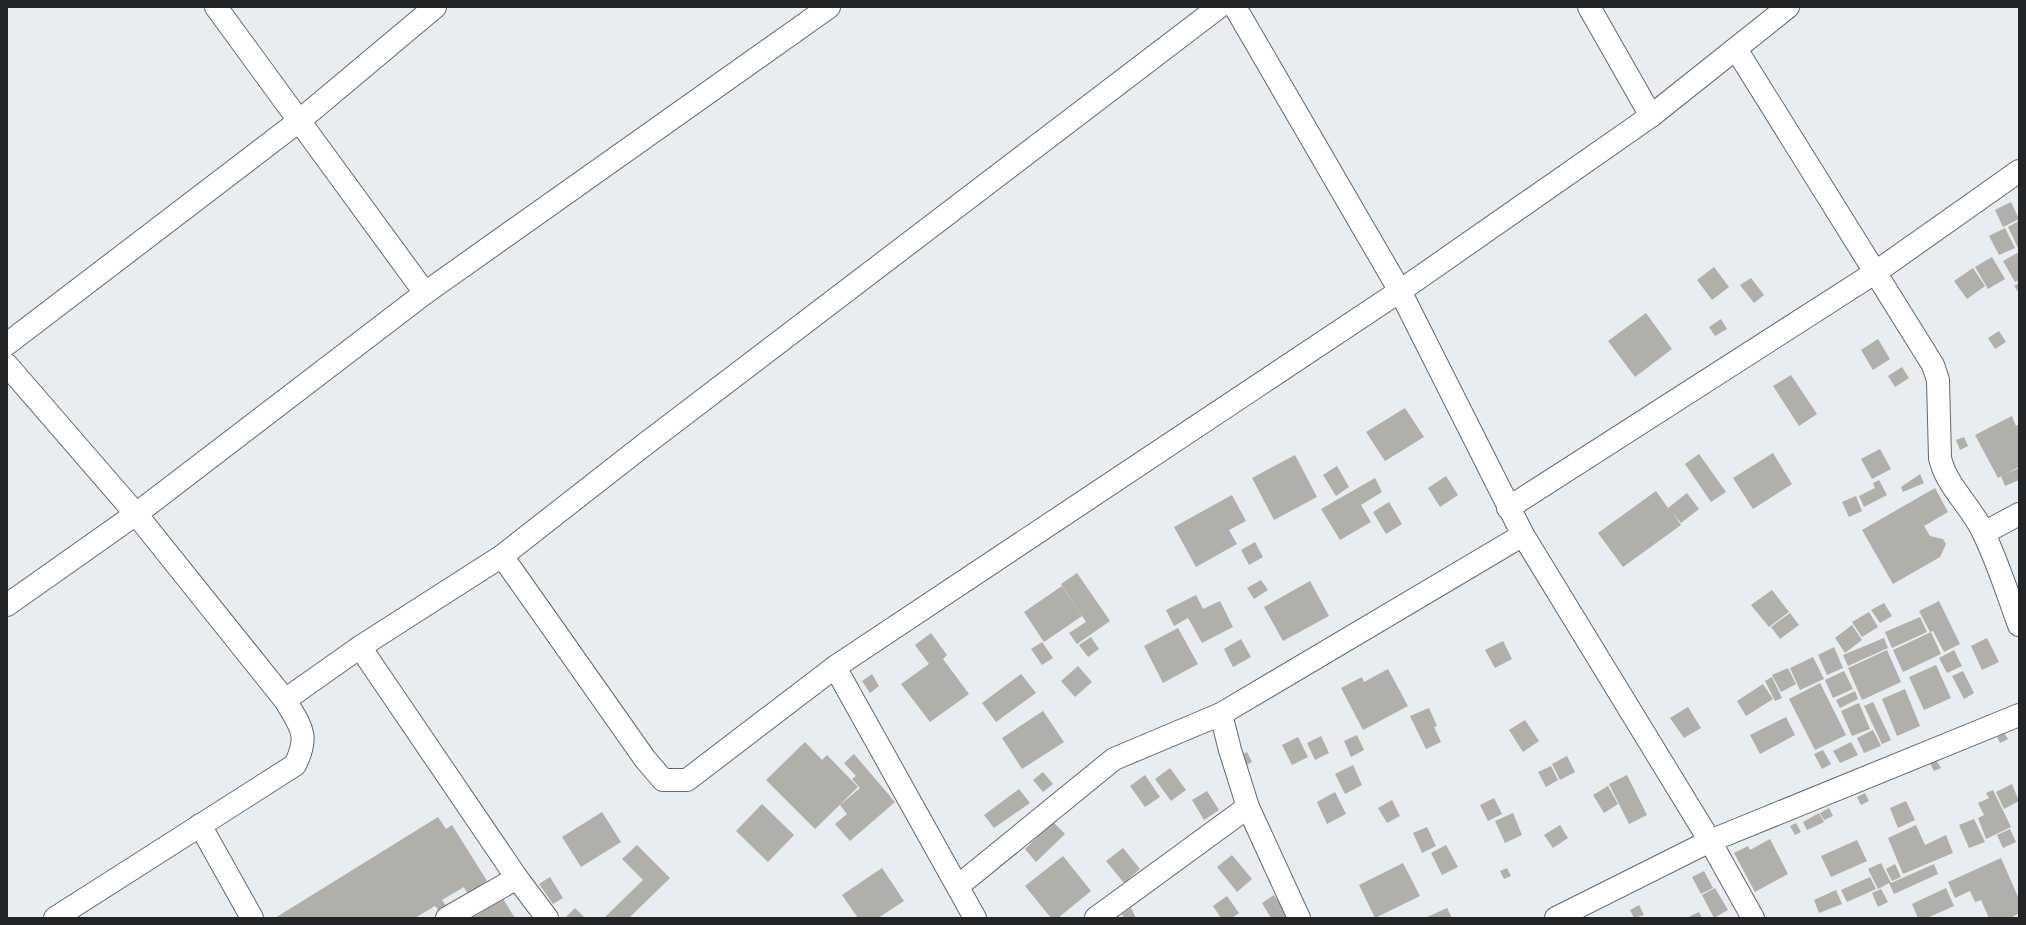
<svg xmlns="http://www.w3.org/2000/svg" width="2026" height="925" font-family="Raleway,sans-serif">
<rect width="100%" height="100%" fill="#e7edf1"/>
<!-- building -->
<g fill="#b0afa9">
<path d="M2011,202L2019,219L2003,227L1995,210Z"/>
<path d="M2019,221V250L2008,227Z"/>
<path d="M2005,228L2015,248L1999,255L1989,236Z"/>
<path d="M2019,252V280L2015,282L2003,261Z"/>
<path d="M1992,257L2005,279L1988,289L1975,267Z"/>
<path d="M1714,267L1729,287L1712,300L1697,280Z"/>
<path d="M1973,268L1985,286L1967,299L1954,281Z"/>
<path d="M1751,278L1764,295L1754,303L1740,285Z"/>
<path d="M2019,283V293L2014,286Z"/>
<path d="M1646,313L1672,349L1635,377L1608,341Z"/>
<path d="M1721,319L1727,329L1715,336L1709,327Z"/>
<path d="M1999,331L2006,342L1995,349L1988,338Z"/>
<path d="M1878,339L1890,359L1873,370L1861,350Z"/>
<path d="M1902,367L1909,378L1895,387L1888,376Z"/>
<path d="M1791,375L1817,414L1799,426L1773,386Z"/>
<path d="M1405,408L1424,437L1385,461L1366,432Z"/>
<path d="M2012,416L2016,426L2019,424V467L2003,475L2019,468V480L2005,486L2001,476L1998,478L1975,435Z"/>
<path d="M1964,437L1968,446L1960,450L1956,440Z"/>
<path d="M1880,449L1891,469L1872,479L1861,459Z"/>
<path d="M1773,453L1792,484L1753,509L1733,478Z"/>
<path d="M1699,454L1726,492L1711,502L1685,464Z"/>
<path d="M1295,455L1317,497L1274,520L1252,478Z"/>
<path d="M1337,466L1349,487L1336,496L1323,475Z"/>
<path d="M1920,474L1924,483L1903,492L1901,487Z"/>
<path d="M1446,476L1458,495L1440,507L1428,488Z"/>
<path d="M1375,478L1382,492L1361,505L1371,522L1340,540L1321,509Z"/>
<path d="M1879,480L1887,495L1864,507L1859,496L1875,488L1873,483Z"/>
<path d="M1935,488L1948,512L1924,526L1930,536L1943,539L1946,544L1940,557L1893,584L1862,530Z"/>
<path d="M1656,491L1668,508L1687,493L1699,509L1681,523L1672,512L1681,525L1623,567L1598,533Z"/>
<path d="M1232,495L1246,521L1229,530L1237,544L1196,567L1174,527Z"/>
<path d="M1856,496L1862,511L1849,517L1842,502Z"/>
<path d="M1389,502L1402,524L1386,534L1373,512Z"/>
<path d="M1255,542L1263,557L1249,565L1241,550Z"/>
<path d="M1077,573L1110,621L1077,644L1069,633L1086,622L1061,584Z"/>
<path d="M1261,580L1268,590L1254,599L1247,588Z"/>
<path d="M1310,581L1329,616L1283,641L1264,607Z"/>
<path d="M1062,586L1082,616L1044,642L1024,612Z"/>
<path d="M1772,590L1789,612L1769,627L1751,605Z"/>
<path d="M1196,595L1203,609L1220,601L1233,627L1202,643L1188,618L1174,626L1166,610Z"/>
<path d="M1939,601L1960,644L1944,652L1933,631L1930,632L1919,611Z"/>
<path d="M1884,603L1892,616L1880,623L1871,610Z"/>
<path d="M1869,612L1878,627L1862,637L1852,622Z"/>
<path d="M1790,613L1799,625L1780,639L1771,627Z"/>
<path d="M1920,617L1927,632L1892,648L1885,632Z"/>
<path d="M1852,625L1862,640L1845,653L1835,638Z"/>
<path d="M1178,628L1198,664L1163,683L1144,646Z"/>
<path d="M1931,632L1941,654L1903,672L1893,650Z"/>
<path d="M931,633L947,655L943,659L969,694L930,722L901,684L929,664L915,645Z"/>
<path d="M1091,637L1099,649L1088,657L1079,645Z"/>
<path d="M1884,638L1888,648L1848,666L1843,655Z"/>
<path d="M1987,638L1999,662L1982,670L1971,646Z"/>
<path d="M1241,639L1251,657L1233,667L1224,649Z"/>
<path d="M1503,641L1512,659L1495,668L1485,650Z"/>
<path d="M1042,642L1053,658L1042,665L1031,649Z"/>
<path d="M1834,647L1843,668L1827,675L1818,655Z"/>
<path d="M1887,650L1901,682L1862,700L1848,668Z"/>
<path d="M1954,650L1962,666L1947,673L1939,658Z"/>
<path d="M1813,657L1824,679L1800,690L1790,668Z"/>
<path d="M1936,665L1951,698L1924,710L1909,677Z"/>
<path d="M1078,666L1092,682L1075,697L1061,681Z"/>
<path d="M1788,668L1796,684L1781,692L1772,675Z"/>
<path d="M1388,669L1408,706L1363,730L1341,688L1362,677L1364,682Z"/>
<path d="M1844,671L1853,689L1833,698L1825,680Z"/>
<path d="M1963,671L1974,693L1964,699L1952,676Z"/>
<path d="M872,674L879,686L870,693L862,681Z"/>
<path d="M1021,674L1036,693L996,722L982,703Z"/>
<path d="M1772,677L1782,698L1775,701L1765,681Z"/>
<path d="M1820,683L1846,735L1815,750L1789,699Z"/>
<path d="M1763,684L1773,699L1746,716L1737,701Z"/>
<path d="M1905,689L1920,726L1897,736L1882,699Z"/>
<path d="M1855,691L1858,699L1840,708L1836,700Z"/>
<path d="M1873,702L1891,740L1882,744L1864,706Z"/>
<path d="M1859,703L1870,729L1852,736L1841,711Z"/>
<path d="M1688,707L1701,728L1684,738L1670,718Z"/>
<path d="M1429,708L1437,726L1434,727L1441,742L1426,749L1410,716Z"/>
<path d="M1043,711L1064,742L1022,769L1002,738Z"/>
<path d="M1786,717L1795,735L1760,754L1750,735Z"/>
<path d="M1525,720L1539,741L1523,752L1509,730Z"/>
<path d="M1873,730L1881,746L1864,753L1857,738Z"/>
<path d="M2004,733L2008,739L2000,743L1997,737Z"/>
<path d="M1357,735L1364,750L1351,757L1344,741Z"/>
<path d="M1321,736L1329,753L1315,760L1307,743Z"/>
<path d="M1298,737L1308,757L1292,765L1282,745Z"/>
<path d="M805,742L822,760L827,755L858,787L815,829L766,780Z"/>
<path d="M1851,742L1858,755L1840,763L1833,751Z"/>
<path d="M1823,750L1831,764L1822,769L1814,754Z"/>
<path d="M1247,752L1252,762L1243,767L1238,756Z"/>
<path d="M854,754L895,802L850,841L835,824L847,814L840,805L860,788L852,779L856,776L844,763Z"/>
<path d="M1567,756L1575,772L1560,780L1552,764Z"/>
<path d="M1936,760L1941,768L1934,771L1930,763Z"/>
<path d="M1353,765L1362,785L1345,794L1335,774Z"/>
<path d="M1551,766L1558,780L1546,787L1538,772Z"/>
<path d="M1170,768L1186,790L1171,801L1155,779Z"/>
<path d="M1043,772L1053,784L1043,792L1033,780Z"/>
<path d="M1145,775L1160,797L1145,807L1130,786Z"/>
<path d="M1627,775L1647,815L1629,824L1609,784Z"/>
<path d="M2012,784L2019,801L2004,809L1996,792Z"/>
<path d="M1608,786L1618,804L1604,813L1593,795Z"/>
<path d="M1019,789L1030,803L994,828L984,815Z"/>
<path d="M1993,790L2011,827L1986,839L1978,818L1984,815L1978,803L1989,798L1986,793Z"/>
<path d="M1207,791L1219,810L1204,820L1192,800Z"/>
<path d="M1335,792L1346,814L1327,824L1317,802Z"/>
<path d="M1865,793L1869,801L1861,805L1857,797Z"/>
<path d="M1494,798L1502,814L1488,821L1480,805Z"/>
<path d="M1392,800L1400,816L1387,823L1378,808Z"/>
<path d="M1906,801L1915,820L1898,828L1890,808Z"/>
<path d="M762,804L794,835L768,862L736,831Z"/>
<path d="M1829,808L1833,816L1824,820L1820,813Z"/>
<path d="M602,812L621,842L581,867L562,837Z"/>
<path d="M1513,813L1522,835L1505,843L1495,821Z"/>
<path d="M1819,813L1824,822L1807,830L1803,822Z"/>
<path d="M438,817L446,829L452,825L487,881L468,894L464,887L442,900L446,906L439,911L435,906L415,918H275Z"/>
<path d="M1974,819L1985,842L1969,848L1959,825Z"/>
<path d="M1053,822L1065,834L1036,862L1025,849Z"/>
<path d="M1796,823L1801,832L1795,835L1790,826Z"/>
<path d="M1560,825L1568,838L1553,848L1544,835Z"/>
<path d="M1916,825L1925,845L1946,835L1953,853L1903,874L1888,838Z"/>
<path d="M1427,827L1436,846L1422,853L1413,833Z"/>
<path d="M2010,829L2016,842L2003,848L1997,835Z"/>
<path d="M1770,839L1788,874L1755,892L1734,853L1748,846L1750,850Z"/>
<path d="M1857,840L1867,861L1831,877L1821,856Z"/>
<path d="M637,845L670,878L629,918H604L643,880L622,859Z"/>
<path d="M1446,845L1458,867L1442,875L1431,853Z"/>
<path d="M1123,848L1140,869L1124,883L1106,861Z"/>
<path d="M1232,855L1252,879L1237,892L1217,867Z"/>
<path d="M1063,856L1091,891L1058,918H1051L1025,886Z"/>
<path d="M2001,858L2019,899V913L2011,918H1989L1981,900L1975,902L1970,891L1955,898L1948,882Z"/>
<path d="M1403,863L1420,896L1375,918L1359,885Z"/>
<path d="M1881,863L1891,883L1934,864L1938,874L1894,894L1889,883L1878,889L1868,869Z"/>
<path d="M1895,864L1901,877L1892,881L1886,869Z"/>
<path d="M882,868L904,901L878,918H858L842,895Z"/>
<path d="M1507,868L1511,876L1504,879L1500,871Z"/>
<path d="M1704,871L1713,888L1701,894L1692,877Z"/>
<path d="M550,877L563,898L553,904L539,884Z"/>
<path d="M1870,877L1876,889L1847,902L1841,890Z"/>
<path d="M1715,888L1728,910L1714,918L1702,895Z"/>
<path d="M1946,888L1954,906L1927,918H1918L1912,904Z"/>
<path d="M1881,889L1888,902L1878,907L1872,893Z"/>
<path d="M1836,890L1842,904L1819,913L1814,900Z"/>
<path d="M1274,895L1289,918H1271L1262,903Z"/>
<path d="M1227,896L1239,913L1232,918H1221L1213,906Z"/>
<path d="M503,899L515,918H472Z"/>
<path d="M1639,905L1644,915L1634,918L1630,910Z"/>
<path d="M575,908L585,918H565Z"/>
<path d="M1131,908L1136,918H1124L1122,914Z"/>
<path d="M1447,908L1452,918H1425Z"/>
<path d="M1699,912L1702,918H1686Z"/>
</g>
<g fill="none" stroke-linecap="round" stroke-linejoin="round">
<!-- minor casing -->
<g stroke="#63686b" stroke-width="24">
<g id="minor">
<path d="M216,7L425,293"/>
<path d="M1235,7L1400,291L1523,535L1710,841L1753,918"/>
<path d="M1589,7L1651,116"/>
<path d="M1736,49L1933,365L1938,380L1940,458C1947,488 1972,506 1984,534C1998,563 2008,595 2019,625"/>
<path d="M7,344L299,121L435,7"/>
<path d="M7,365L136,514L285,700C301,727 310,735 295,765L55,918"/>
<path d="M1508,508L1876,272L2019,171"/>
<path d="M1984,533L2019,514"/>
<path d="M502,556L645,759L663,780H687L835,667L1400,291L1651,116L1788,7"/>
<path d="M7,605L136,514L425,293L829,7"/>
<path d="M360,647L517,878L547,918"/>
<path d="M835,667L975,918"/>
<path d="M285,700L360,647L502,556L644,445L1219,7"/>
<path d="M1221,714L1230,750L1248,807L1299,918"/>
<path d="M200,825L252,918"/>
<path d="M958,886L1114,759L1221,714L1523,535"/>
<path d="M447,918L517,878"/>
<path d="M1096,918L1248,807"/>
<path d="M1556,918L1710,841L2019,715"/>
</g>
</g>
<!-- minor -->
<use href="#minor" stroke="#fff" stroke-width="22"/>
</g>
<!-- border -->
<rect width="2026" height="925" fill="none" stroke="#222426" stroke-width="16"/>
</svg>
